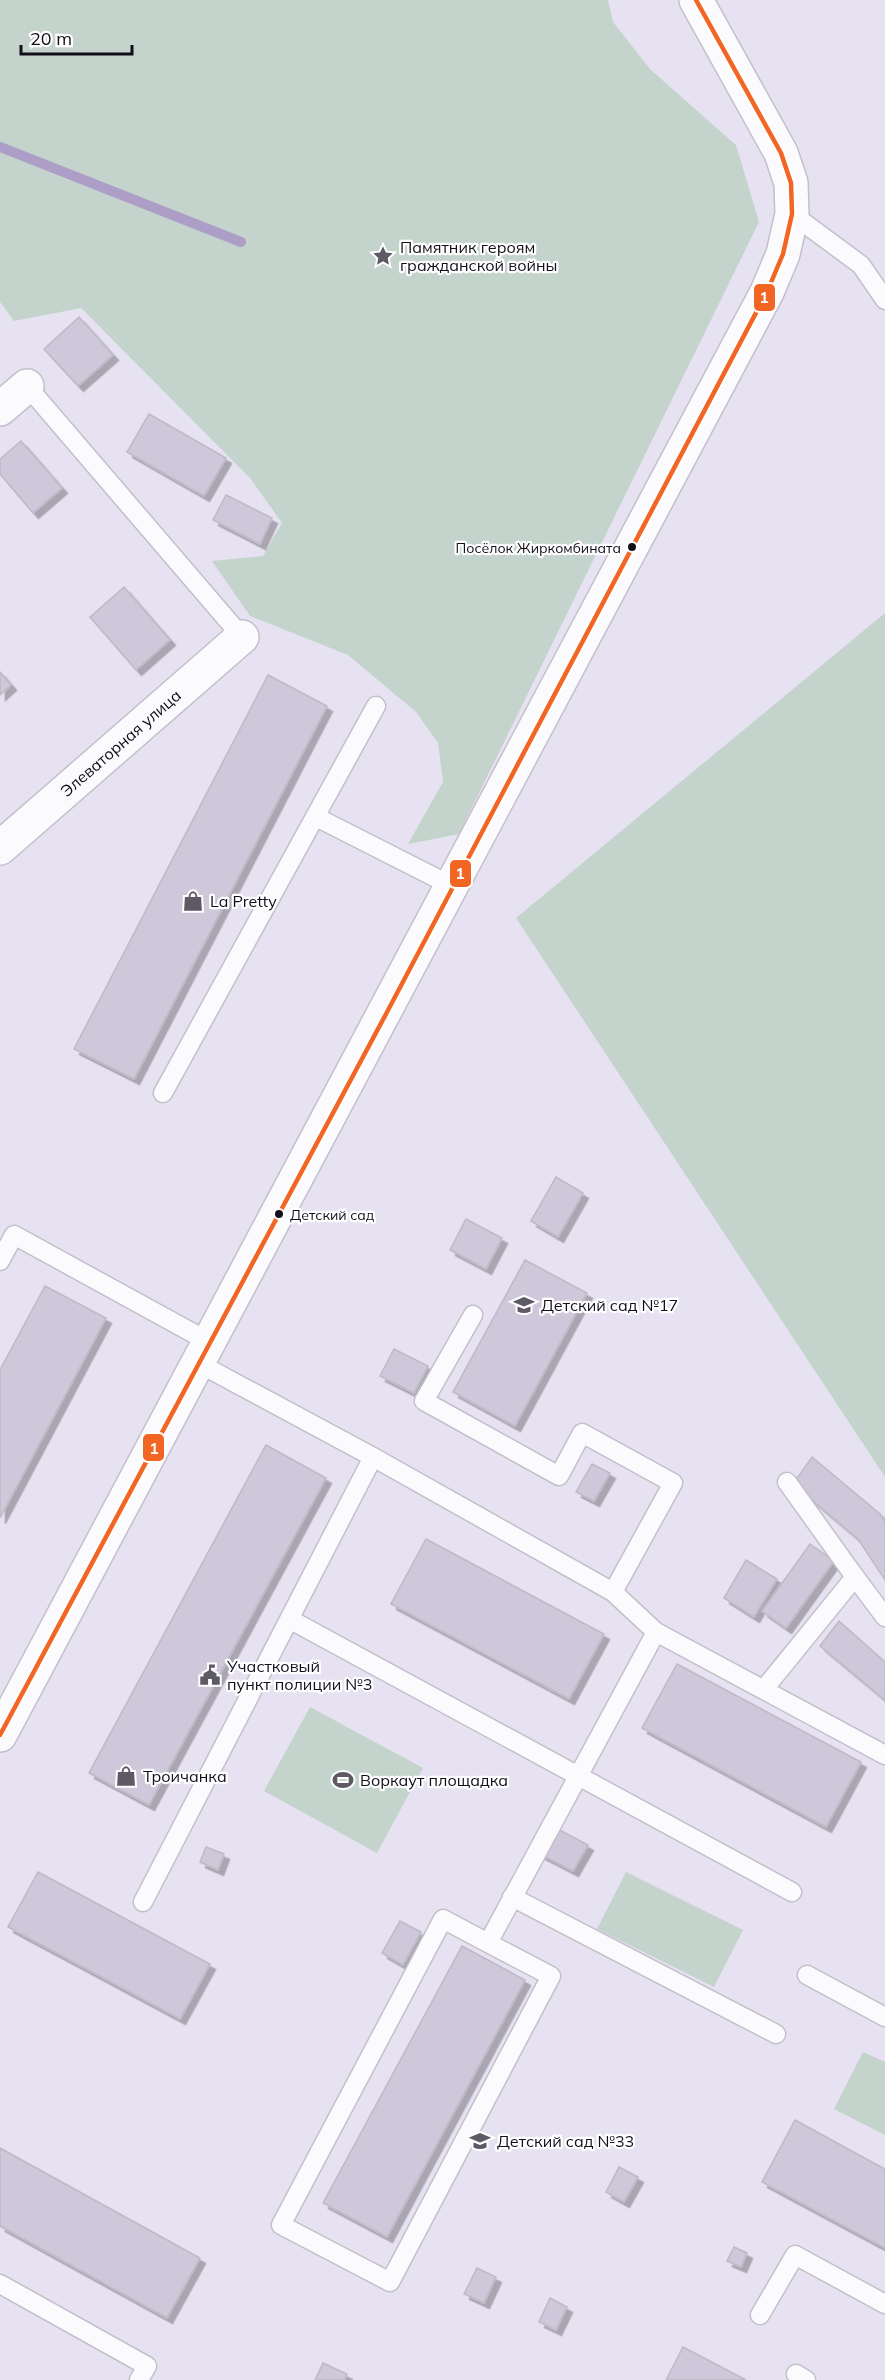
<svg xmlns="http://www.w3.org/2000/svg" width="885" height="2380" font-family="Mulish,sans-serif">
<defs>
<filter id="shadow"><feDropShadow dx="5.5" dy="5.5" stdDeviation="0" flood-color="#0004"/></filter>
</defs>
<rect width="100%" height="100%" fill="#e7e2f2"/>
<!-- green -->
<g fill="#c4d3cc">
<path d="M0,0H608L613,22L651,70L736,145L759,222L459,834L408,844L443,782L438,743L416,712L348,655L250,616L212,561L263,556L282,523L250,478L81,308L14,321L0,302Z"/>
<path d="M885,613V1477L516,918Z"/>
<path d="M310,1707L423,1768L377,1853L264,1791Z"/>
<path d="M626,1872L743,1930L714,1987L597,1929Z"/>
<path d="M863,2052L885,2062V2135L834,2109Z"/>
</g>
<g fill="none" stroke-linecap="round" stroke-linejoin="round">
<!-- stream -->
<path stroke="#ad9ec7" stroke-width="10" d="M0,147L241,242"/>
</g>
<!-- building -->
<g fill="#cec8da" stroke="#beb9c6" stroke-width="1.5" filter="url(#shadow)">
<path d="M79,317L113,355L78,386L44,349Z"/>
<path d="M149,414L226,458L204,496L127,452Z"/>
<path d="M21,441L62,488L33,513L0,474V459Z"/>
<path d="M226,495L272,518L260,544L213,520Z"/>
<path d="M124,587L170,640L136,670L90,617Z"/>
<path d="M0,672L11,685L0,695Z"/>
<path d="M268,675L327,706L134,1079L74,1049Z"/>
<path d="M556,1177L583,1193L558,1237L531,1221Z"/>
<path d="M466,1219L502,1238L486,1269L450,1250Z"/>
<path d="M525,1260L587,1293L515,1426L453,1392Z"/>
<path d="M45,1286L106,1318L0,1518V1370Z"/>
<path d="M394,1349L428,1366L414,1393L380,1376Z"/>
<path d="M266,1445L326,1478L149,1805L89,1773Z"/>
<path d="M812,1457L880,1514L885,1522V1580L858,1539L793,1484Z"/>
<path d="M592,1464L610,1473L594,1501L576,1492Z"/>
<path d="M426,1539L604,1634L569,1699L391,1604Z"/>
<path d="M810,1544L834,1561L786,1628L762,1611Z"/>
<path d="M746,1560L777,1579L754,1617L724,1598Z"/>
<path d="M839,1621L885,1662V1700L820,1646Z"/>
<path d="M677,1664L861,1762L826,1827L642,1728Z"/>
<path d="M554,1827L588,1845L573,1871L540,1854Z"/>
<path d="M206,1847L224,1854L218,1870L200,1862Z"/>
<path d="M38,1872L210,1964L180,2019L8,1927Z"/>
<path d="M400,1921L421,1932L403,1965L382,1953Z"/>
<path d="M462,1946L525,1980L387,2237L323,2203Z"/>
<path d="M795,2120L885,2169V2248L762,2182Z"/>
<path d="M0,2148L200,2258L167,2318L0,2226Z"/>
<path d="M619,2167L638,2177L624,2202L606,2192Z"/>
<path d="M734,2247L747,2253L741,2267L727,2261Z"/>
<path d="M477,2268L496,2277L484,2303L464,2294Z"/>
<path d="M550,2298L567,2307L556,2330L539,2322Z"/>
<path d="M683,2347L746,2380H666Z"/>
<path d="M323,2363L347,2374L344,2380H315Z"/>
</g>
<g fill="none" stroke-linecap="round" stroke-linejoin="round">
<!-- service casing -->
<g stroke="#c3bfcb" stroke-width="21">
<g id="service">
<path d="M792,214L861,265L885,300"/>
<path d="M27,386L242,637"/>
<path d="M316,817L454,887"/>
<path d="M163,1093L376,706"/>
<path d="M0,1261L14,1235L211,1343"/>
<path d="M473,1315L424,1401L559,1476L582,1433L673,1483L613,1592"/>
<path d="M200,1364L373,1457L613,1592L656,1632L885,1755"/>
<path d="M787,1482L855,1577"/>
<path d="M291,1620L792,1892"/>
<path d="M764,1689L855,1577L885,1617"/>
<path d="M512,1897L776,2034"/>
<path d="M143,1902L373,1457"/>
<path d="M488,1943L551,1976L390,2282L281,2225L443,1919L488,1943L656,1632"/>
<path d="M807,1975L885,2017"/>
<path d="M0,2284L147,2366L139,2380"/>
<path d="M760,2315L795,2255L885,2304"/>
<path d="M796,2374L806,2380"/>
</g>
</g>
<!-- minor casing -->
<g stroke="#c3bfcb" stroke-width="36">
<g id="minor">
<path d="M0,409L27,386"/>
<path id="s1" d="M0,848L242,637"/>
<path d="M0,1735C259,1255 514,774 767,292L783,254L792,214L791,183L781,153L696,0"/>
</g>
</g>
<!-- service -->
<use href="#service" stroke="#fbfbfd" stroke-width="18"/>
<!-- minor -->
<use href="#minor" stroke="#fbfbfd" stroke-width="33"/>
<!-- bus-1 casing -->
<g stroke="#fff" stroke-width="9">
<path id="bus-1" d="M0,1735L386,1014L767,292L783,254L792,214L791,183L781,153L696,0"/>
</g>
<!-- bus-1 -->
<use href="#bus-1" stroke="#f26522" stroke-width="4.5"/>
</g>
<!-- icons -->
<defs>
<g id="sight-bare" transform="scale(1.62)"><path d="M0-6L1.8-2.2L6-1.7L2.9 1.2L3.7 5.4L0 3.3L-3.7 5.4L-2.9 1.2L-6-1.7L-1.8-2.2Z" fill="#5d5965" stroke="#fff" stroke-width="2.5" paint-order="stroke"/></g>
<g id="shop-bare" transform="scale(1.62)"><path d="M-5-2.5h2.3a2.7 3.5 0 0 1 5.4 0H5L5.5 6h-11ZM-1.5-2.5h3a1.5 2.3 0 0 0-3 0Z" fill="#5d5965" stroke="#fff" stroke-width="2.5" paint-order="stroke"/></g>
<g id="school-bare" transform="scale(1.62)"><path d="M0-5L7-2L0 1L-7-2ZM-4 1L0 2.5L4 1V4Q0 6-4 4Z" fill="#5d5965" stroke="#fff" stroke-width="2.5" paint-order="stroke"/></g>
<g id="civic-bare" transform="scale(1.62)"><path d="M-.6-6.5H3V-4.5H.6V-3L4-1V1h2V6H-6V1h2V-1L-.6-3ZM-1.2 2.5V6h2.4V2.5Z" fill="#5d5965" stroke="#fff" stroke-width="2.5" paint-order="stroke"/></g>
<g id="stadium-bare" transform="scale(1.62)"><path d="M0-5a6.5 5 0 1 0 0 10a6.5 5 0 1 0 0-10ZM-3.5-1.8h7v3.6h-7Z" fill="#5d5965" stroke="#fff" stroke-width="2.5" paint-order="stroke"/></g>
</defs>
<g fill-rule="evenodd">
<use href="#sight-bare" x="383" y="256"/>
<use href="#shop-bare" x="193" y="901"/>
<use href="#school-bare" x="524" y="1305"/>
<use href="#civic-bare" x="210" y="1675"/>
<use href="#shop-bare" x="126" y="1776"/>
<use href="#stadium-bare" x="343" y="1780"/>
<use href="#school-bare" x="480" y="2141"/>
</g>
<!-- markers -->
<g fill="#130f19" stroke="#fff" stroke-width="2">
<circle cx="632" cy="547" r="5"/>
<circle cx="279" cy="1214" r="5"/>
</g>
<g text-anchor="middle" stroke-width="4.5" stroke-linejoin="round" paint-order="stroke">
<!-- bus labels -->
<g font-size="14" fill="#130f19" stroke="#fff" text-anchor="end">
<text x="621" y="553">Посёлок Жиркомбината</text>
<text x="290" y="1220" text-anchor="start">Детский сад</text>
</g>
<!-- poi labels -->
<g font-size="16" fill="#130f19" stroke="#fff" text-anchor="start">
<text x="400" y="253">Памятник героям<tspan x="400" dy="18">гражданской войны</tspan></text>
<text x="210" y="907">La Pretty</text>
<text x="541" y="1311">Детский сад №17</text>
<text x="227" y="1672">Участковый<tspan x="227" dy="18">пункт полиции №3</tspan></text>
<text x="143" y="1782">Троичанка</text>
<text x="360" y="1786">Воркаут площадка</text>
<text x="497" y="2147">Детский сад №33</text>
</g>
<!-- street labels -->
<g font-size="16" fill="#130f19" stroke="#fff">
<text dy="6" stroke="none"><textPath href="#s1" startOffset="160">Элеваторная улица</textPath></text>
</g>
</g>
<g stroke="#fff" stroke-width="2">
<rect x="753" y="283" width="23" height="29" rx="6" fill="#f26522"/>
<rect x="449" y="859" width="23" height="29" rx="6" fill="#f26522"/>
<rect x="142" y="1433" width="23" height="29" rx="6" fill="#f26522"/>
</g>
<g font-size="16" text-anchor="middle" font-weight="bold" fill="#fff">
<text x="764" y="303">1</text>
<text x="460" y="879">1</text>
<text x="154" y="1454">1</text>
</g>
<!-- scale -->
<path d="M21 45v9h111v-9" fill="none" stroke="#130f19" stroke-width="3"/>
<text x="30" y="45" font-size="18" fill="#130f19" stroke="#ffffff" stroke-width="4.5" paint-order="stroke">20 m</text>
</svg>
